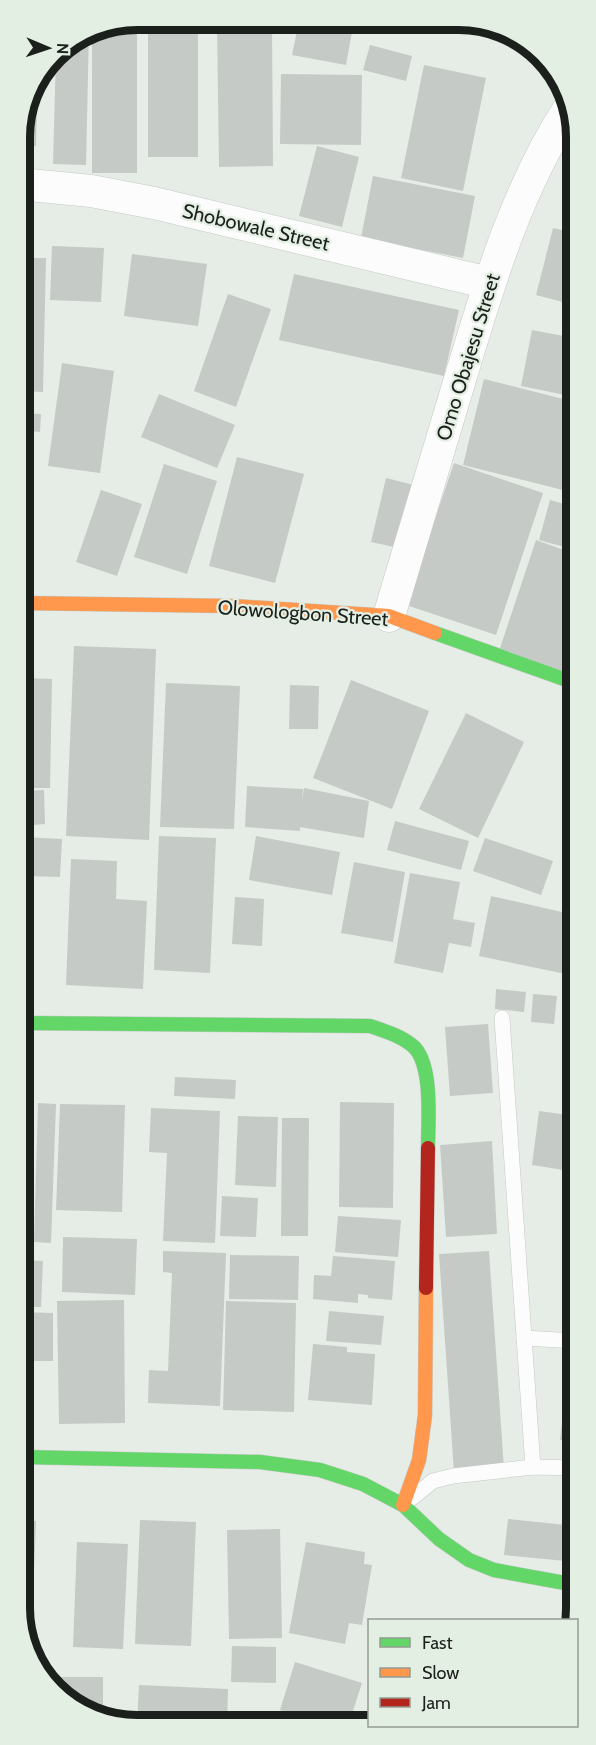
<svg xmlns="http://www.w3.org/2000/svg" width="596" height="1745" font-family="Cabin,sans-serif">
<rect width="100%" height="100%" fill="#e6ece6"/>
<!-- building -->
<g fill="#c6cac7">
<rect x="148" y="20" width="50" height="137"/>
<path d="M299,21H354L346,65L292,55Z"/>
<path d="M272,22L273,166L219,167L217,23Z"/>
<path d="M447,22H482L523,44L521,51Z"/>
<path d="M137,26V173H92V29L101,27Z"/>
<path d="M89,30L86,165L53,164L56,54L59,49Z"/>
<path d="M370,45L412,56L406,81L363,70Z"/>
<path d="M424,65L486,78L463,191L401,178Z"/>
<path d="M281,74L362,75L361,145L280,144Z"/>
<path d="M38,76L36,146L20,145V129L31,85Z"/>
<path d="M317,146L359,157L342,227L299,216Z"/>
<path d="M373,176L475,196L463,258L361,238Z"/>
<path d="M553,228L574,233V305L536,295Z"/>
<path d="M52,246L104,248L101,302L50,300Z"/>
<path d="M132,254L207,264L198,326L124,316Z"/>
<path d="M20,258H46L43,392L20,391Z"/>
<path d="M294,274L459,310L444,376L279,340Z"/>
<path d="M228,294L271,309L236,407L194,391Z"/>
<path d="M532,330L574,338L575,397L521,386Z"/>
<path d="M62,363L114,371L100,473L48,466Z"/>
<path d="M484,379L575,402V493L463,465Z"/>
<path d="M159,394L235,425L217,468L141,437Z"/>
<path d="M20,413L41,414L40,432L20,430Z"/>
<path d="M20,439L33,440L24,562H20Z"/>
<path d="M237,457L304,474L275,583L209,566Z"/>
<path d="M454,463L543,493L496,635L406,605Z"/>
<path d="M164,464L217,481L187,574L134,557Z"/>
<path d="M386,478L414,485L399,548L371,542Z"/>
<path d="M101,490L142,504L117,576L76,562Z"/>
<path d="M550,500L575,507V550L539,540Z"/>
<path d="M536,540L575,554V638L563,672L499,651Z"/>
<path d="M74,646L156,649L149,840L66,836Z"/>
<path d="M21,678L52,679L50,788H21Z"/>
<path d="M351,680L429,711L392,809L313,778Z"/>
<path d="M166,683L240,686L234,829L160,827Z"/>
<path d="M290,685L319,686L318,729H289Z"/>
<path d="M466,713L524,742L478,838L419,809Z"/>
<path d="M247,786L303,789L302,801L304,788L369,801L364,838L300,827V831L245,827Z"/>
<path d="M44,790L45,824L21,826V791Z"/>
<path d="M395,821L469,841L461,870L387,850Z"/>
<path d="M159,836L216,838L210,973L154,970Z"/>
<path d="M256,836L340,852L332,895L249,880Z"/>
<path d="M21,837L62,839L60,877L21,876Z"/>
<path d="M485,838L553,861L541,895L473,871Z"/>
<path d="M71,859L117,861L116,899L147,901L143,989L66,985Z"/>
<path d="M354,862L405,872L393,942L341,933Z"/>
<path d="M575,862V886L565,880Z"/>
<path d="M410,873L460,882L453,919L475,923L471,947L449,943L443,973L394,963Z"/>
<path d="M491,896L575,915V976L479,956Z"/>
<path d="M235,897L264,899L262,946L232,944Z"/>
<path d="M496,989L526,992L524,1012L495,1009Z"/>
<path d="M533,994L557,996L554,1024L531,1022Z"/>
<path d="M488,1024L493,1093L450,1096L445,1027Z"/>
<path d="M573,1068H576V1086H571Z"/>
<path d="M175,1077L236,1080L235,1099L174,1096Z"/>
<path d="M340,1102L394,1103L393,1208L339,1207Z"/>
<path d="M38,1103L56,1104L51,1243L34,1242Z"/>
<path d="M60,1104L125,1105L122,1212L56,1210Z"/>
<rect x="21" y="1107" width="6" height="128"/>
<path d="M151,1108L220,1111L215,1243L163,1241L167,1153L149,1152Z"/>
<path d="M539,1111L576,1116V1172L532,1165Z"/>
<path d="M238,1116L278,1117L276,1187L235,1185Z"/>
<path d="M282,1118H309L308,1236H281Z"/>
<path d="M492,1141L497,1234L446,1237L440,1145Z"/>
<path d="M222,1196L258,1198L256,1237L220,1236Z"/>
<path d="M338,1216L401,1220L398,1257L335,1252Z"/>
<path d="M63,1237L137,1239L135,1295L62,1292Z"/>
<path d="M163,1251L226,1253L220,1406L148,1403L149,1370L168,1371L172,1273L163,1272Z"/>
<path d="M489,1251L504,1469L454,1472L439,1254Z"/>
<path d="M230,1255L299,1256L298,1300L229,1299Z"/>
<path d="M333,1256L395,1261L392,1300L368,1298V1295L358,1294V1303L313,1299L314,1275L331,1276Z"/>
<path d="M21,1260L43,1261L41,1307H21Z"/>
<path d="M124,1300L125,1423L59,1424L57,1301Z"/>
<path d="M226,1301L296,1303L294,1412L223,1410Z"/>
<path d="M329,1311L384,1316L381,1345L326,1341Z"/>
<path d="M21,1312L53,1313V1361H21Z"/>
<path d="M313,1344L347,1347V1352L375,1354L372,1405L308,1400Z"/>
<path d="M565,1396L576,1398V1442L560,1440Z"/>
<path d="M508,1519L576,1526V1562L504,1555Z"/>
<path d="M22,1520L36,1521L31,1648L22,1631Z"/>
<path d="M140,1520L196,1522L191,1646L135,1644Z"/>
<path d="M280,1529L282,1638L229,1639L227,1530Z"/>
<path d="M77,1542L128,1544L123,1649L73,1647Z"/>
<path d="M306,1542L365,1552L364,1564L372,1565L362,1625L349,1623L345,1644L289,1633Z"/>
<path d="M232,1646L276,1647V1683L231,1682Z"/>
<path d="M295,1662L362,1683L349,1723H321L280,1710Z"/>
<path d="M46,1677H103V1717L54,1691Z"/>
<path d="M139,1685L228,1689L227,1723H137Z"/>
</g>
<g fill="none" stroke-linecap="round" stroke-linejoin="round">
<!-- lane casing -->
<g stroke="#c5cac5" stroke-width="16">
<g id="lane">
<path d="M502,1018L533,1467"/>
<path d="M524,1338L576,1341"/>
<path d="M412,1498L433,1481L453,1476L533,1467L576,1468"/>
</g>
</g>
<!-- street casing -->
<g stroke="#c5cac5" stroke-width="33">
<g id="street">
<path d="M20,184L91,191L154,203L489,283"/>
<path d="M389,616C413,536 437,456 461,376C489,283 517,188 570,107"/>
</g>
</g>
<!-- fast casing -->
<g stroke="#c5cac5" stroke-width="15">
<g id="fast">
<path d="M435,633L575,683"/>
<path d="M21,1023L370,1026C385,1031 404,1037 415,1048C433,1068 428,1123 428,1148"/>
<path d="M22,1457L260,1462L320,1470L363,1484L403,1505L439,1539L469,1560L494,1570L576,1585"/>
</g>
</g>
<!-- slow casing -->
<g stroke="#c5cac5" stroke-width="15">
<g id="slow">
<path d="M20,603L233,606L389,616L435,633"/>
<path d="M403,1505L419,1460L425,1415L426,1288"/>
</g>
</g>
<!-- jam casing -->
<g stroke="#c5cac5" stroke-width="15">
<path id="jam" d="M426,1288L428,1148"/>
</g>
<!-- lane -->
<use href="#lane" stroke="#fbfcfb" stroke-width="15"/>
<!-- street -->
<use href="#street" stroke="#fbfcfb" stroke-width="32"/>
<!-- fast -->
<use href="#fast" stroke="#63d668" stroke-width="14"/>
<!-- slow -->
<use href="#slow" stroke="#ff974d" stroke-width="14"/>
<!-- jam -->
<use href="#jam" stroke="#b3261e" stroke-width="14"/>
</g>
<g text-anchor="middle" stroke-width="4.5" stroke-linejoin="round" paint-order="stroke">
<!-- street labels -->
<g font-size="20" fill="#1c201c" stroke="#e4efe3">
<text transform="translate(256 227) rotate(13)" y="7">Shobowale Street</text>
<text transform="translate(468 357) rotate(-73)" y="7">Omo Obajesu Street</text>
<text transform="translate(303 613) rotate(4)" y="7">Olowologbon Street</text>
</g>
</g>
<!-- crop -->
<path d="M0 0H596V1745H0ZM137 30H459A107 107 0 0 1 566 137V1608A107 107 0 0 1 459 1715H137A107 107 0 0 1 30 1608V137A107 107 0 0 1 137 30Z" fill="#e4efe3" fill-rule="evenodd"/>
<path fill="none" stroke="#1c201c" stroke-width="8" d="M137 30H459A107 107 0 0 1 566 137V1608A107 107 0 0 1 459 1715H137A107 107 0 0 1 30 1608V137A107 107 0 0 1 137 30Z"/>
<!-- legend -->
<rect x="368" y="1619" width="210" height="108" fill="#e4efe3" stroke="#949c93" stroke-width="1.5"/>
<rect x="380" y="1638" width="30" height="9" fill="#63d668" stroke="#949c93" stroke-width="1.5"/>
<text x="422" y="1649" font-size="18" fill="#1c201c">Fast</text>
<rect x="380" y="1668" width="30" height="9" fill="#ff974d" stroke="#949c93" stroke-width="1.5"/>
<text x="422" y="1679" font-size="18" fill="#1c201c">Slow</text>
<rect x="380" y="1698" width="30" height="9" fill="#b3261e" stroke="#949c93" stroke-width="1.5"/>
<text x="422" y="1709" font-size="18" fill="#1c201c">Jam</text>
<!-- north arrow -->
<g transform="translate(48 48) rotate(92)" stroke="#e4efe3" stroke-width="4.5" paint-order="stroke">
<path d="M0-4.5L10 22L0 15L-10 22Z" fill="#1c201c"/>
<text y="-9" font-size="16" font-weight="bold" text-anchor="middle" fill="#1c201c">N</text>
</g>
</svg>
